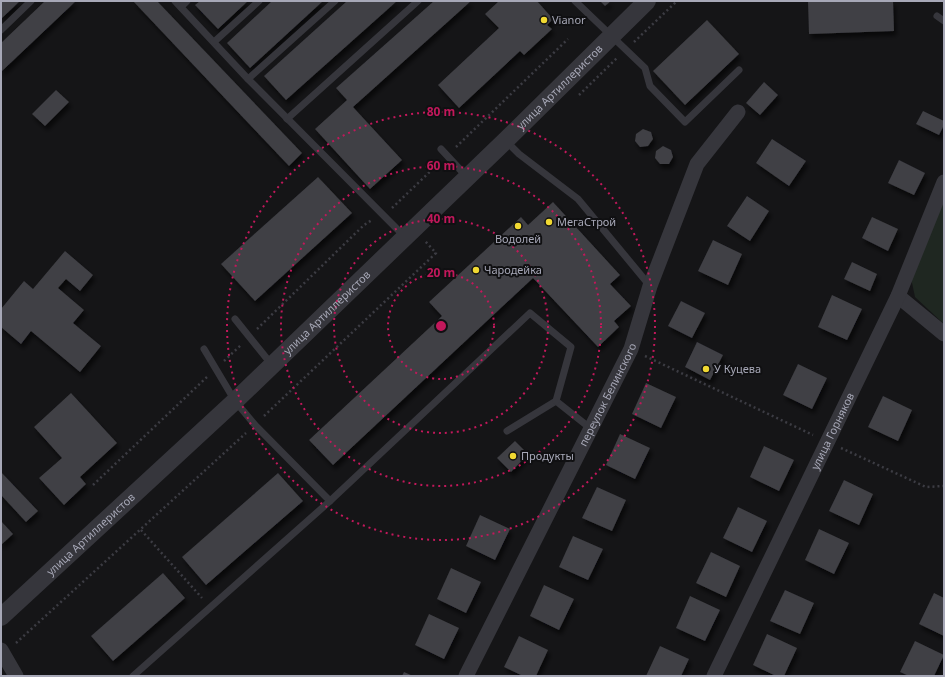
<svg xmlns="http://www.w3.org/2000/svg" width="945" height="677" font-family="'Noto Sans',sans-serif">
<defs>
<filter id="shadow"><feDropShadow dx="2.5" dy="4.5" stdDeviation="2" flood-color="#0009"/></filter>
</defs>
<rect width="100%" height="100%" fill="#151517"/>
<!-- green -->
<path fill="#1f2721" d="M944,197V324L915,297L911,278Z"/>
<!-- building -->
<g fill="#3f3f44" filter="url(#shadow)">
<path d="M1,1H20L1,19Z"/>
<path d="M45,1H76L1,72V43Z"/>
<path d="M133,1H157L302,153L289,166Z"/>
<path d="M200,1H248L218,29L195,5Z"/>
<path d="M272,1H323L250,68L227,43Z"/>
<path d="M347,1H397L286,100L264,76Z"/>
<path d="M434,1H471L353,107L402,160L370,189L315,129L347,100L336,88Z"/>
<path d="M499,1H537L553,19L547,25L552,29L524,55L520,51L459,108L438,85L499,28L485,14Z"/>
<path d="M600,1H611L605,6Z"/>
<path d="M808,1H893L894,31L809,34Z"/>
<path d="M707,20L739,54L685,105L653,71Z"/>
<path d="M764,82L778,95L760,115L746,103Z"/>
<path d="M56,90L69,102L45,126L32,114Z"/>
<path d="M923,111L944,121V125L939,135L916,124Z"/>
<path d="M643,129L651,132L653,139L648,146L640,147L635,141L636,134Z"/>
<path d="M772,139L806,161L789,186L756,163Z"/>
<path d="M663,146L671,150L673,157L669,164H660L655,158L656,151Z"/>
<path d="M899,160L925,173L914,195L888,183Z"/>
<path d="M318,177L352,213L255,301L221,264Z"/>
<path d="M747,196L769,211L750,241L727,226Z"/>
<path d="M553,202L620,275L610,284L631,306L614,321L619,327L598,347L533,278L333,465L309,440L442,316L429,302L521,217L528,225Z"/>
<path d="M872,217L898,229L888,251L862,238Z"/>
<path d="M713,240L742,254L728,285L698,271Z"/>
<path d="M65,251L93,275L80,291L66,279L58,288L84,310L73,323L101,346L80,372L31,331L21,344L1,327V309L24,281L33,289Z"/>
<path d="M852,262L877,274L870,291L844,279Z"/>
<path d="M832,295L862,309L847,340L818,327Z"/>
<path d="M681,301L705,313L692,338L668,326Z"/>
<path d="M697,342L723,355L710,380L685,367Z"/>
<path d="M798,364L827,378L812,409L783,395Z"/>
<path d="M646,383L676,397L661,428L632,414Z"/>
<path d="M71,393L117,443L80,477L86,484L64,505L39,478L62,458L34,427Z"/>
<path d="M883,396L912,410L898,441L868,427Z"/>
<path d="M620,434L650,448L635,479L606,465Z"/>
<path d="M515,441L528,454L511,472L497,458Z"/>
<path d="M764,446L794,460L779,491L750,477Z"/>
<path d="M1,472L38,511L26,522L1,495Z"/>
<path d="M278,473L303,501L206,585L182,557Z"/>
<path d="M844,480L873,494L859,525L829,511Z"/>
<path d="M597,487L626,500L612,531L582,518Z"/>
<path d="M738,507L767,521L752,552L723,538Z"/>
<path d="M480,515L510,529L495,560L466,546Z"/>
<path d="M1,521L13,534L1,545Z"/>
<path d="M819,529L849,543L834,574L805,560Z"/>
<path d="M573,536L603,549L588,580L559,567Z"/>
<path d="M711,552L740,566L726,597L696,583Z"/>
<path d="M451,568L481,582L466,613L437,599Z"/>
<path d="M163,573L185,598L113,661L91,636Z"/>
<path d="M544,585L574,599L559,630L530,616Z"/>
<path d="M785,590L814,603L800,634L770,621Z"/>
<path d="M934,593L944,598V636L919,624Z"/>
<path d="M690,596L720,610L705,641L676,628Z"/>
<path d="M429,614L459,628L444,659L415,645Z"/>
<path d="M767,634L797,648L784,676H776L753,665Z"/>
<path d="M519,636L548,650L536,676H523L504,667Z"/>
<path d="M915,641L944,655L934,676H909L900,672Z"/>
<path d="M660,646L689,659L681,676H646Z"/>
<path d="M404,672L413,676H402Z"/>
</g>
<g fill="none" stroke-linecap="round" stroke-linejoin="round">
<!-- path -->
<g stroke="#3c3c43" stroke-width="2.5" stroke-dasharray="2 3" stroke-linecap="butt">
<path d="M634,42L677,1"/>
<path d="M579,95L617,58"/>
<path d="M456,147L568,39"/>
<path d="M392,208L439,163"/>
<path d="M257,329L364,225L372,220"/>
<path d="M645,356L813,435"/>
<path d="M224,361L241,345"/>
<path d="M264,416L436,253L425,241"/>
<path d="M841,448L926,487L944,486"/>
<path d="M93,485L207,377"/>
<path d="M141,530L202,598"/>
<path d="M16,643L246,433"/>
</g>
<!-- service -->
<g stroke="#36363c" stroke-width="7">
<path d="M175,1L248,79L405,237"/>
<path d="M575,1L645,68L650,86L685,122L739,70"/>
<path d="M181,7L187,1"/>
<path d="M937,16L944,21"/>
<path d="M1,30L31,1"/>
<path d="M214,42L259,1"/>
<path d="M248,79L335,1"/>
<path d="M287,119L418,1"/>
<path d="M506,141L519,154L578,199L650,286"/>
<path d="M441,149L467,177"/>
<path d="M235,319L272,365"/>
<path d="M204,349L235,401L255,425L330,501"/>
<path d="M507,431L556,401L590,428"/>
<path d="M133,676L330,501L530,313L571,347L556,401"/>
</g>
<!-- minor -->
<g stroke="#36363c" stroke-width="15">
<path d="M898,296L944,334"/>
<path d="M1,650L16,676"/>
<path id="s1" d="M466,676L631,349L650,286L697,164L738,112"/>
<path id="s2" d="M714,676L898,296L944,182"/>
</g>
<!-- tertiary -->
<path stroke="#36363c" stroke-width="18" id="s3" d="M1,617L235,401L505,141L647,1"/>
</g>
<!-- distance rings -->
<g fill="none" stroke="#c2185b" stroke-width="2" stroke-dasharray="2 4">
<circle cx="441" cy="326" r="53"/>
<circle cx="441" cy="326" r="107"/>
<circle cx="441" cy="326" r="160"/>
<circle cx="441" cy="326" r="214"/>
</g>
<!-- markers -->
<g fill="#f1d932" stroke="#101012" stroke-width="1.5">
<circle cx="544" cy="20" r="4"/>
<circle cx="549" cy="222" r="4"/>
<circle cx="518" cy="226" r="4"/>
<circle cx="476" cy="270" r="4"/>
<circle cx="706" cy="369" r="4"/>
<circle cx="513" cy="456" r="4"/>
</g>
<g text-anchor="middle" stroke-width="4" stroke-linejoin="round" paint-order="stroke">
<!-- poi labels -->
<g font-size="11" fill="#a7a8b7" stroke="#101012" text-anchor="start">
<text x="552" y="24">Vianor</text>
<text x="557" y="226">МегаСтрой</text>
<text x="518" y="243" text-anchor="middle">Водолей</text>
<text x="484" y="274">Чародейка</text>
<text x="714" y="373">У Куцева</text>
<text x="521" y="460">Продукты</text>
</g>
<!-- street labels -->
<g font-size="11" fill="#a7a8b7" stroke="#101012">
<text dy="4" stroke="none"><textPath href="#s3" startOffset="770">улица Артиллеристов</textPath></text>
<text dy="4" stroke="none"><textPath href="#s3" startOffset="446">улица Артиллеристов</textPath></text>
<text dy="4" stroke="none"><textPath href="#s1" startOffset="315">переулок Белинского</textPath></text>
<text dy="4" stroke="none"><textPath href="#s2" startOffset="272">улица Горняков</textPath></text>
<text dy="4" stroke="none"><textPath href="#s3" startOffset="122">улица Артиллеристов</textPath></text>
</g>
</g>
<circle cx="441" cy="326" r="6" fill="#c2185b" stroke="#101012" stroke-width="2"/>
<g font-size="12" text-anchor="middle" font-weight="bold" fill="#c2185b" stroke="#101012" stroke-width="4" stroke-linejoin="round" paint-order="stroke">
<text x="441" y="116">80 m</text>
<text x="441" y="170">60 m</text>
<text x="441" y="223">40 m</text>
<text x="441" y="277">20 m</text>
</g>
<!-- border -->
<rect width="945" height="677" fill="none" stroke="#a7a8b7" stroke-width="4"/>
</svg>
